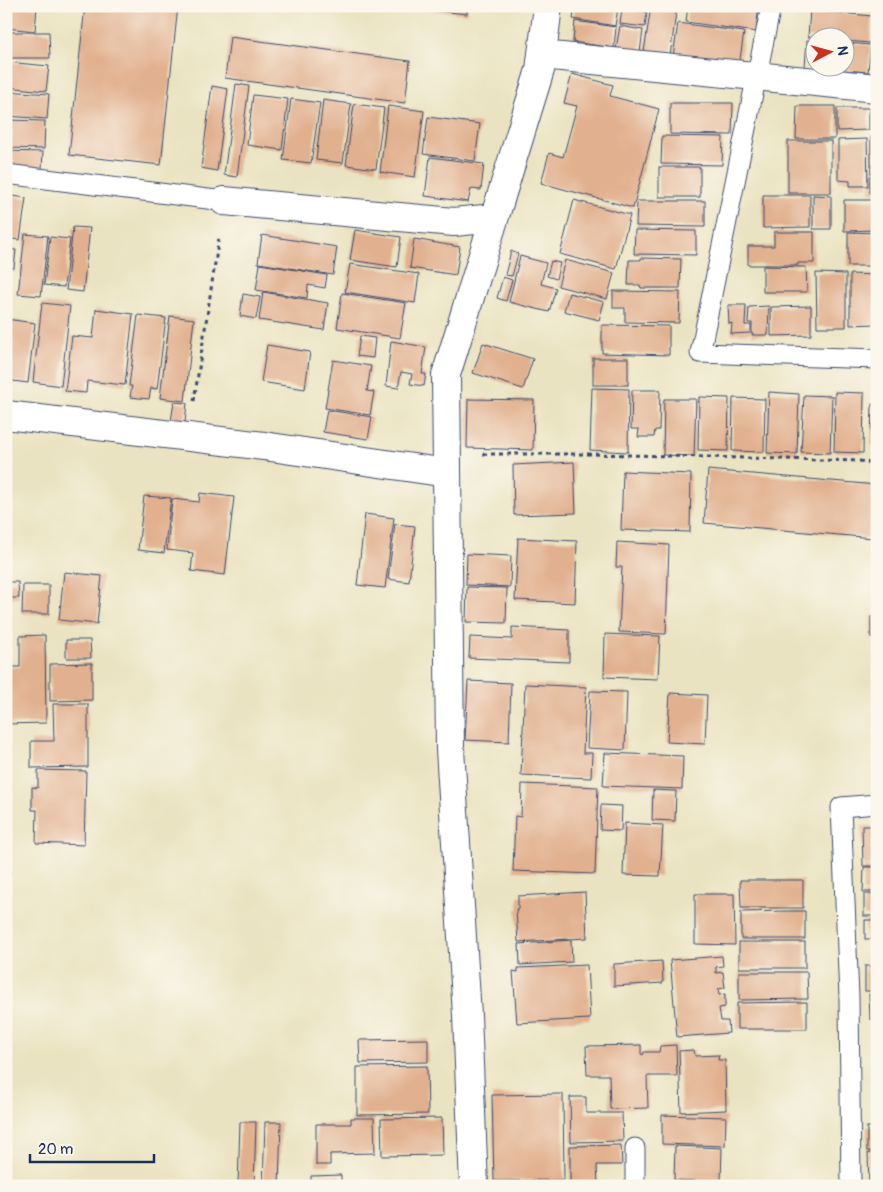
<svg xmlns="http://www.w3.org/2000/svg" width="883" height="1192" font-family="Pangolin,sans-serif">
<rect width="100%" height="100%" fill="#fbf7ec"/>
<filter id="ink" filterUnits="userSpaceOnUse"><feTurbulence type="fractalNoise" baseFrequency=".02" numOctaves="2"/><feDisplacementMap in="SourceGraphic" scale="10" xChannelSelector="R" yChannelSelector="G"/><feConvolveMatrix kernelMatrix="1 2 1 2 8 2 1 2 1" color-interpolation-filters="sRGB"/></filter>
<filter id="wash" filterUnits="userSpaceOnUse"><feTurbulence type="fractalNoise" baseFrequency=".0096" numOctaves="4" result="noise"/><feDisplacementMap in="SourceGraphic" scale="20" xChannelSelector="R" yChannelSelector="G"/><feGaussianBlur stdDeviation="1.12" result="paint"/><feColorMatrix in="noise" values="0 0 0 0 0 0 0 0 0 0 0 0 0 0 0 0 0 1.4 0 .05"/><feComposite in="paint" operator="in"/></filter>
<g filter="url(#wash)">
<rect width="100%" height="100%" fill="#eae3c1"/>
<g id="blocks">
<!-- building -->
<g fill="#e1b08e">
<path d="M6,6L37,7L35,31L6,28Z"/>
<path d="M85,6H178L161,165L69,155Z"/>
<path d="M413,6H467V14L413,8Z"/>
<path d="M575,6H603L618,8L615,26L573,19Z"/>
<path d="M651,6H677L670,56L644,52Z"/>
<path d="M688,6H759L756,32L686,22Z"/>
<path d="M847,6H875L874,12Z"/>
<path d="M622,9L647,12L645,27L620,24Z"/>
<path d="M810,10L872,16L870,43L846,41V38L808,37Z"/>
<path d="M575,21L616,27L614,48L573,42Z"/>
<path d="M678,23L744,32L739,66L673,57Z"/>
<path d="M620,26L643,30L640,52L616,49Z"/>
<path d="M6,32H49L50,58H6Z"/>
<path d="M230,37L410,61L405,103L225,78Z"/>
<path d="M807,40H816V68L805,67Z"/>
<path d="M846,43L871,45L868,72L830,69V68H846Z"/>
<path d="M6,62L49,66L46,91L6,87Z"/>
<path d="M572,74L613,85L610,96L659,109L633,208L541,183L549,153L563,157L577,106L564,103Z"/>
<path d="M236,84L249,86L237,177L224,175Z"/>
<path d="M212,86L228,89L217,171L201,168Z"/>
<path d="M6,91L49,94L47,119L6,116Z"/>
<path d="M253,95L288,99L282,150L247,145Z"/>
<path d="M291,99L320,103L311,163L283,160Z"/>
<path d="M323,100L351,104L343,163L316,160Z"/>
<path d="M670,103H733L732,135L670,134Z"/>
<path d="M354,104L384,108L376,169L346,165Z"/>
<path d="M388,106L424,111L415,177L380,172Z"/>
<path d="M797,106H835V139H796Z"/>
<path d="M837,108H869V130L837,131Z"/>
<path d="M428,117L480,124L475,161L423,154Z"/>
<path d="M6,120L45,121L44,149L6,148Z"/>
<path d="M662,136L723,137L722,165L661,164Z"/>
<rect x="871" y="137" width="6" height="37"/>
<path d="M867,139L868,186H850V181L838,180V140Z"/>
<rect x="788" y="141" width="43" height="52"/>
<path d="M6,151L43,152L42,169L6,168Z"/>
<path d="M430,157L484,164L481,190L471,189L468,202L425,196Z"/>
<rect x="659" y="167" width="41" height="30"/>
<rect x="870" y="176" width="7" height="17"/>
<path d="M6,195L26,198L20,240L6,238Z"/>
<path d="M763,195H810V227L763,228Z"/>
<path d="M813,195L831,196V229H813Z"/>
<path d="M574,200L630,215L616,269L560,254Z"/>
<path d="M844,200H877V230L844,231Z"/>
<path d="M637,201H705V227L636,226Z"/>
<path d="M73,227L90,228L83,292L66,290Z"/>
<path d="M355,230L401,237L397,267L350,260Z"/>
<path d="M635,230L696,231V255L634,254Z"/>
<path d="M774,232H814V263H798V265H748V246H774Z"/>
<path d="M848,232L877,233V266H848Z"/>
<path d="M25,234L48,236L41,296L18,294Z"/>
<path d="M262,235L337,247L333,275L258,263Z"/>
<path d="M50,237L70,239L64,287L44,285Z"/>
<path d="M414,239L460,247L456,275L410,268Z"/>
<path d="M6,249L16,250L14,268L6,267Z"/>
<path d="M511,251L518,254L512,276L505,275Z"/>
<path d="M520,256L546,263L541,284L556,288L549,312L509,302Z"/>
<path d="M641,258L681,259L680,288H641L640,285H628L629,260H641Z"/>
<path d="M565,260L614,273L607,299L558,286Z"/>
<path d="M551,261L560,263L556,279L547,276Z"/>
<path d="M260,264L327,275L325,288L308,285L307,298L256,290Z"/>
<path d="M350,264L419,274L415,303L345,292Z"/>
<path d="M763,266L806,267L807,292H763Z"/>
<path d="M816,273L846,274V327H817Z"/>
<path d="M850,274L876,275V324L850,325Z"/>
<path d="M503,277L512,280L506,301L497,298Z"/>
<path d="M613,291L680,292L679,323L625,322V308H613Z"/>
<path d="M263,292L328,303L324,330L259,320Z"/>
<path d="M342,293L406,303L400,338L337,328Z"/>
<path d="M569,293L604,302L599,320L564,311Z"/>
<path d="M243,294L260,297L256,319L240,316Z"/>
<path d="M42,303L70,306L61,386L33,382Z"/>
<path d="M728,305H746L745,325H751V333L731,334L732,323L729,324Z"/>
<path d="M769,306L768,335H752V323H748L749,307Z"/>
<path d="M811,306V335L771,336V307Z"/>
<path d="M96,309L133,314L125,385L87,381L86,393L65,391L72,336L93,338Z"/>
<path d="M138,315L166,318L157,389L151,388L149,399L130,397L132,386H129Z"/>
<path d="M170,316L194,319L185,401L160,398Z"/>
<path d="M6,319L35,323L28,383L6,380Z"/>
<path d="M602,325L669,326V355L602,353Z"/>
<path d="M360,336L375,338L373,358L357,356Z"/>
<path d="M391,341L426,347L422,374H426L424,386L410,384L412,374L401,372L398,388L386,386Z"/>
<path d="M483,343L533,359L523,389L473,373Z"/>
<path d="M267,345L310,352L305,389L261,382Z"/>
<rect x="593" y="358" width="35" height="27"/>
<path d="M333,360L371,366L367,391L374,392L370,415L325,408Z"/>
<path d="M592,388L629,389L628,452L590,450Z"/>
<path d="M632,390H660L659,430H655L654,437H638L639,429H631Z"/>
<path d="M769,392L799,394L797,454L767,453Z"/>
<path d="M835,392L864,393L863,453L834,452Z"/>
<path d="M804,395L832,396L830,453L801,452Z"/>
<path d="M699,397L729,398L728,451L698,450Z"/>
<path d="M733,398L765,399L764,452L732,451Z"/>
<path d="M468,399L534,400L533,450L467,448Z"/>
<path d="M664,399H696L694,456L663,455Z"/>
<path d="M174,402L187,403L185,423L171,421Z"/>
<path d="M872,404H877V446L871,445Z"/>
<path d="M327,410L372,417L368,439L323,432Z"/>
<path d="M574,462L576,513L514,515L513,465Z"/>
<path d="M708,470L877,485L873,538L704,523Z"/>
<path d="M623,471L691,474L690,532L621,530Z"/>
<path d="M200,493L234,497L225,575L191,571L193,553L167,550L172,499L199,502Z"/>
<path d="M144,496L171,498L164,553L138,550Z"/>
<path d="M365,514L394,518L385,588L357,585Z"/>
<path d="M395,524L415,526L409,582L388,579Z"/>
<path d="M518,538L577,541L575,603L515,600Z"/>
<path d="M617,542L669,545L666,634L619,632L622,567H616Z"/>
<path d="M467,554L511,556L510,587L466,585Z"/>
<path d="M64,572L102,576L97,624L59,620Z"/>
<path d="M6,582H18L19,598H6Z"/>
<path d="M23,585H49V614H22Z"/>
<path d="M467,587L507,588L506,623L466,622Z"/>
<rect x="871" y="617" width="6" height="20"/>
<path d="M512,627L569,630V662L469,658L470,637L512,639Z"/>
<path d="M605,634L660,636L658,679L604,677Z"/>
<path d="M45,635L46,723L6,724V667H20V636Z"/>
<path d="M66,640H90L91,658H66Z"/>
<path d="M92,663V700L50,701V664Z"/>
<path d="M468,681L511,683L509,742L465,740Z"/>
<path d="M525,684L586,687L583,753H592L591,778L521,775Z"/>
<path d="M590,691L627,692L625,750L587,748Z"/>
<path d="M670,693L707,695L705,744L667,742Z"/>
<path d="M53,704H88V767L31,768V741H54Z"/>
<path d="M6,748H8L10,875H6Z"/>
<path d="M605,753L683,756L682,789L603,786Z"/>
<path d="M38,770L86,771L84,845L36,843L37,810H32V787L38,788Z"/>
<path d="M522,784L598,787L595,874L513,871L515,816L521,817Z"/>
<path d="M653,790L676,791L675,821L652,820Z"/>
<path d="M601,805L622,806L621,831L600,830Z"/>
<path d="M625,823L663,825L660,876L623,875Z"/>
<path d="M862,826H877V866H863Z"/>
<path d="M864,867H877V892H863Z"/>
<path d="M740,880H803V908H741Z"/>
<path d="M585,892L587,938L518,942L516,909H518V896Z"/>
<path d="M695,894H734L735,945L695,944Z"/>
<rect x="864" y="894" width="13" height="22"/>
<path d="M786,911H805V939H741V912Z"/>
<rect x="865" y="920" width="12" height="19"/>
<path d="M571,940L572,962L520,965L519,944Z"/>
<rect x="739" y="942" width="66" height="26"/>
<rect x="873" y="942" width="4" height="22"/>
<path d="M722,956L723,966L716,967V973L723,972L725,988L718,989L719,995L725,994V1007L719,1008L721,1021H728L729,1033L677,1037L670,960Z"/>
<path d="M662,961L663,983L614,986V964Z"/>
<path d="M587,965L590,1019L517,1023L513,971L518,972V968Z"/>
<rect x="865" y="966" width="12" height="25"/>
<path d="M739,972H807L808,999L739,1000Z"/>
<path d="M869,994H877V1019H870Z"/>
<path d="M807,1002V1029H737V1003Z"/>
<path d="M428,1039V1062L360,1063L359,1040Z"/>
<path d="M641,1045V1054L643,1055L644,1052H659L660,1046L676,1045L677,1076H647L648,1108L610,1109L609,1075H587L586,1046Z"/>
<path d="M694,1050L695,1056L719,1055L718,1060H725L726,1110L681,1112L679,1051Z"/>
<path d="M427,1066L428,1114L357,1115V1067Z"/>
<path d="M563,1094L564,1180L494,1181L492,1095Z"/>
<path d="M570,1097H586V1113H622L623,1141L571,1142Z"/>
<path d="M662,1115L726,1117L725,1146L662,1144Z"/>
<path d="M351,1118H374L375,1153L330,1154V1165H316V1124H351Z"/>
<path d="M442,1118L443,1155L382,1156L381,1119Z"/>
<path d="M240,1122H256L254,1186H238Z"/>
<path d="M265,1122H281L279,1186H263Z"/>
<rect x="867" y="1127" width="10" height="24"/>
<path d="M621,1145L622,1165H597L598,1184L570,1185V1146Z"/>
<path d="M675,1146L722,1148L721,1182L674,1180Z"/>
<path d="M868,1153H877V1186H869Z"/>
<path d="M341,1175V1186H311V1176Z"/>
<rect x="498" y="1183" width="49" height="3"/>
<path d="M692,1183L719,1184V1186H692Z"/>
</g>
</g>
</g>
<g filter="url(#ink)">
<use href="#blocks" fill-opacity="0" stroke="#3a4a6d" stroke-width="1"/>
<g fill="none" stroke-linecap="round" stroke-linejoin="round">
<!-- lane casing -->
<g stroke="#3a4a6d" stroke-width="21">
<g id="lane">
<path d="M771,6L700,353L877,359"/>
<path d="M6,174L224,201"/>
<path d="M635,1186V1148"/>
<path d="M851,1186L849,997L841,807L877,804"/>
</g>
</g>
<!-- street casing -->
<g stroke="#3a4a6d" stroke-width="30">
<g id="street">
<path d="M542,55L877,88"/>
<path d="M224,201L454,222L494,218"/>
<path d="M6,415L264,446L447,473"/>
<path d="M474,1186L467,1015L450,749L446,375L540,70L548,6"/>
</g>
</g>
<!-- path -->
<g stroke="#3a4a6d" stroke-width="3" stroke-dasharray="4 4" stroke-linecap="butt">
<path d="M194,401L219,237"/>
<path d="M483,454H591L860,461L877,464"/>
</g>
<!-- lane -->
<use href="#lane" stroke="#fff" stroke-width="19"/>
<!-- street -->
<use href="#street" stroke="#fff" stroke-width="28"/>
</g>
</g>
<!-- margin -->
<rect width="883" height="1192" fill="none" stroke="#fbf7ec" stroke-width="25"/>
<!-- north arrow -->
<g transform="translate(830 52) rotate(84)"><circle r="24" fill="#fbf7ec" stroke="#a1a7b3"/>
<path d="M0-4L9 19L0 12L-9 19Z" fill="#c8321e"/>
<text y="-8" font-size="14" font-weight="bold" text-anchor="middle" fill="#1b2f5e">N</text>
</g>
<!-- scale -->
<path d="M30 1154v8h124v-8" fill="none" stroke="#1b2f5e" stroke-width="2.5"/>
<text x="38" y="1154" font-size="15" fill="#1b2f5e" stroke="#fbf7ec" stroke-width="4" paint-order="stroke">20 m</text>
</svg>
